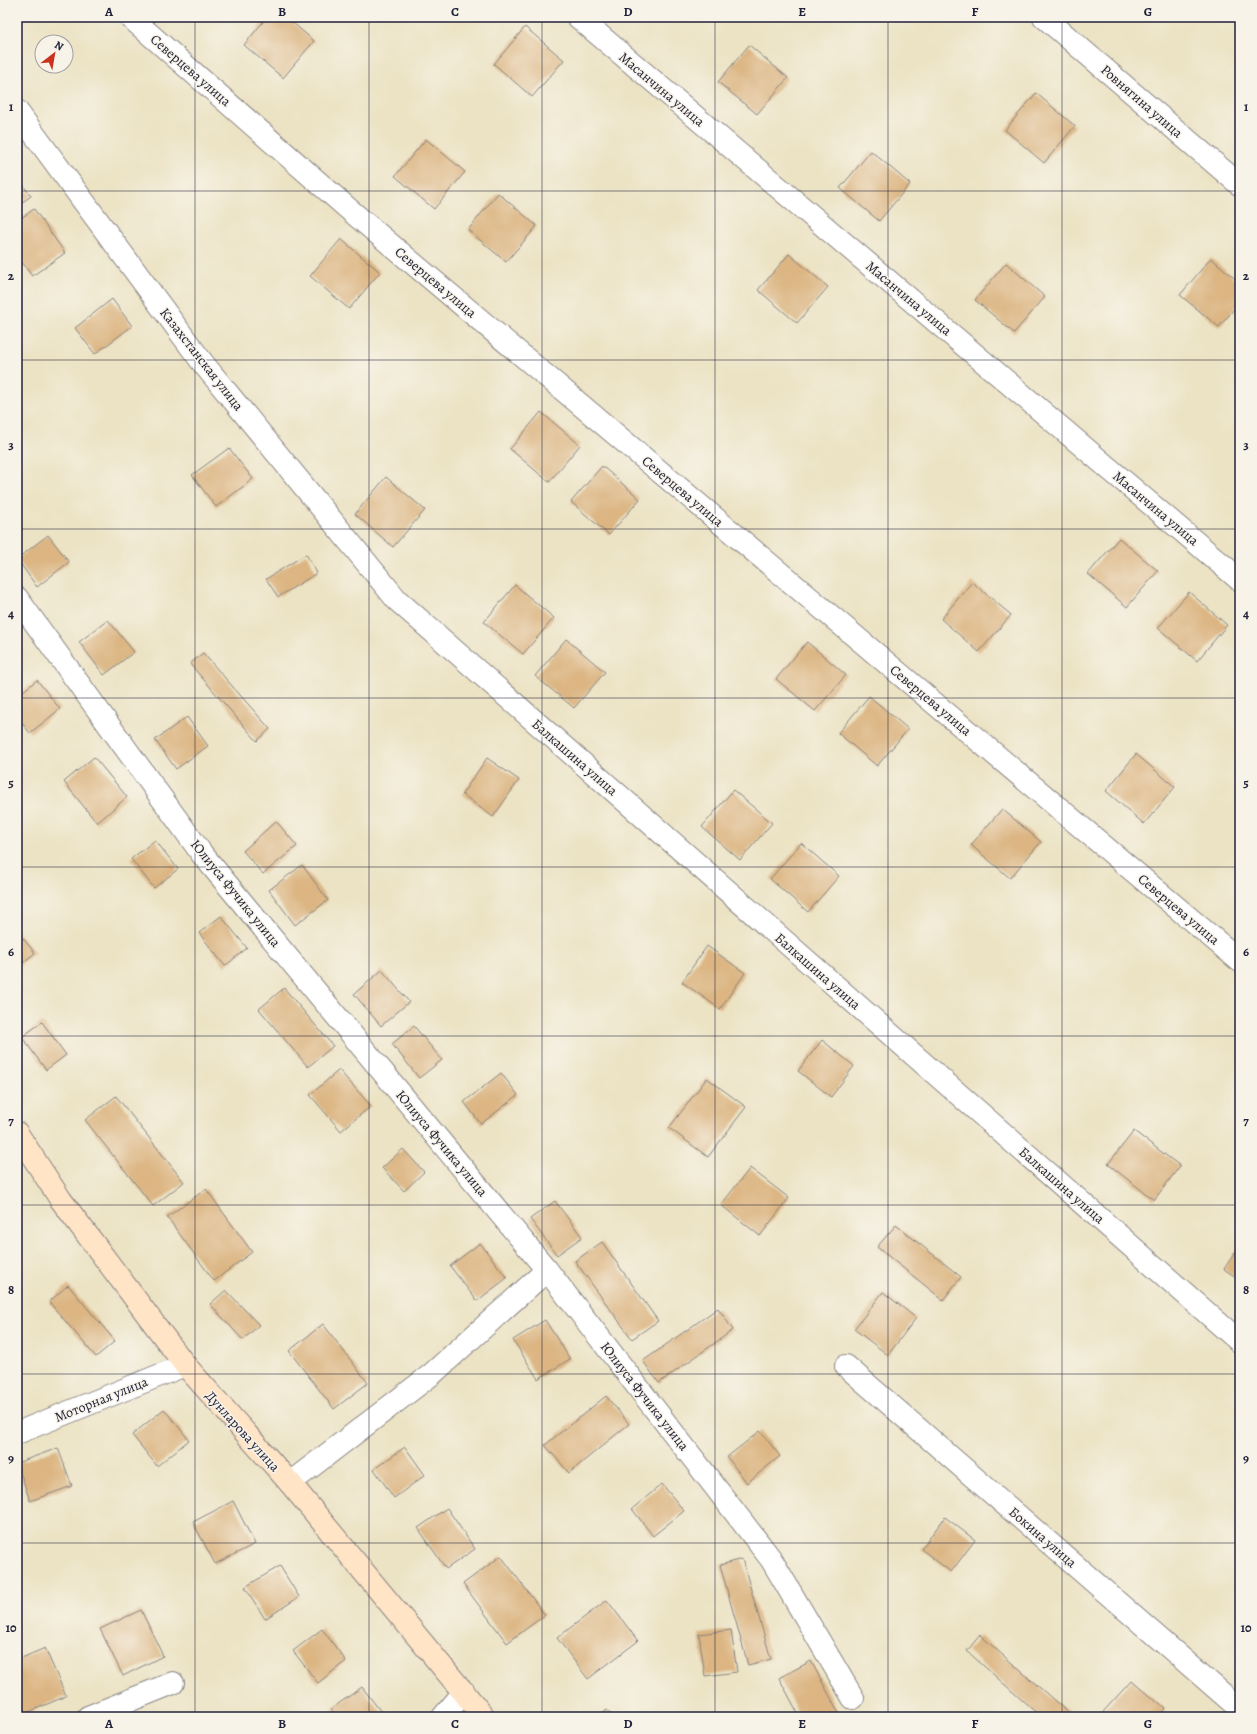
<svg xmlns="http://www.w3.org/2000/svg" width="1257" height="1734" font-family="Alegreya,serif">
<rect width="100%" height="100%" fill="#f7f3e8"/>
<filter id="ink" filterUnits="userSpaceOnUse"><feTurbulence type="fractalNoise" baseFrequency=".025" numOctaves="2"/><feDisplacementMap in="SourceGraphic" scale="8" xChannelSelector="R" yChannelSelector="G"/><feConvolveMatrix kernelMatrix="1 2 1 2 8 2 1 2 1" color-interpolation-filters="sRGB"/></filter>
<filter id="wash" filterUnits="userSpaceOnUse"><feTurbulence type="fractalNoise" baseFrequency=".012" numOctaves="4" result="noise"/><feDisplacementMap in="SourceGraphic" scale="16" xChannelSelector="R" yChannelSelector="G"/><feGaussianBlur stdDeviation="0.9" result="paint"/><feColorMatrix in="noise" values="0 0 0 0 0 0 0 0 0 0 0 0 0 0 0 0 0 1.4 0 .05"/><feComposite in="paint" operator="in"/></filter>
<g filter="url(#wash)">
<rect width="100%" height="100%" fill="#ece3c4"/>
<g id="blocks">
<!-- building -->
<g fill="#dcb582">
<path d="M267,17H286L314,41L283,78L244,45Z"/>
<path d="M525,27L564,60L532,97L494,64Z"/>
<path d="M749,45L788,78L757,114L718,82Z"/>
<path d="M1036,93L1075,126L1044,163L1005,130Z"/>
<path d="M426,139L465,172L434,209L395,176Z"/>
<path d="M871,151L910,184L879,221L840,188Z"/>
<path d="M20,181L31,196L17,206V183Z"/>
<path d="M498,193L537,226L506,262L468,230Z"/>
<path d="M34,209L65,253L32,276L17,255V221Z"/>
<path d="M341,239L380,272L349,309L310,276Z"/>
<path d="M789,254L828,287L797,323L758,290Z"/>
<path d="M1211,258L1240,283V302L1219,327L1180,295Z"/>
<path d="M1006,263L1045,297L1014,333L975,300Z"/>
<path d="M112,299L132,326L95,354L75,328Z"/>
<path d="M541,412L580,445L549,482L510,449Z"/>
<path d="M229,448L253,479L216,507L192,475Z"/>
<path d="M602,466L640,499L609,535L571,502Z"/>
<path d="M386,477L425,510L393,547L355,514Z"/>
<path d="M48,535L69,562L37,587L17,559Z"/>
<path d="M1119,538L1158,571L1127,607L1088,574Z"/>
<path d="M306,554L317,573L278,597L266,579Z"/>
<path d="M972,582L1011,615L979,652L941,619Z"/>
<path d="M515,585L554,618L523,654L484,622Z"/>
<path d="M1189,592L1227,625L1197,661L1158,628Z"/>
<path d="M108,620L134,652L104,675L79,642Z"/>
<path d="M566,639L605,672L574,708L535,676Z"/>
<path d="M807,642L846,675L815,711L776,679Z"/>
<path d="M203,653L270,729L257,741L190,664Z"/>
<path d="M37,680L60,709L30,733L17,717V696Z"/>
<path d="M869,696L908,729L877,766L838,733Z"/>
<path d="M187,717L208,746L176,769L155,740Z"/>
<path d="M1136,754L1175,787L1144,824L1106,791Z"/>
<path d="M94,757L127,797L97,823L64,782Z"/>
<path d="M487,758L519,780L493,817L462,794Z"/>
<path d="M733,790L772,823L740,860L702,827Z"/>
<path d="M1002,809L1041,842L1010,878L971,845Z"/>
<path d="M276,821L297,846L263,874L243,851Z"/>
<path d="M155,840L178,869L154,888L131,859Z"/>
<path d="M801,843L839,876L808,912L770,879Z"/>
<path d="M302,865L328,900L295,925L269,890Z"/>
<path d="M221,916L247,948L225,966L199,933Z"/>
<path d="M17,931L35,953L17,967Z"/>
<path d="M707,946L745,973L720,1009L682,982Z"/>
<path d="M382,970L409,1002L381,1026L354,994Z"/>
<path d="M284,988L333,1046L308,1067L259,1009Z"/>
<path d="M42,1022L66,1055L46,1070L22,1037Z"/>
<path d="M414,1026L442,1060L419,1078L392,1044Z"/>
<path d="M822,1040L854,1066L831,1097L798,1071Z"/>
<path d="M339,1070L371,1106L341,1131L310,1095Z"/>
<path d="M501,1073L518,1095L481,1124L464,1102Z"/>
<path d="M707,1078L746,1107L708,1157L669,1128Z"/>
<path d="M116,1096L184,1182L153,1206L85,1120Z"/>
<path d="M1134,1131L1180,1166L1154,1200L1108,1164Z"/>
<path d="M403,1149L424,1172L404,1191L382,1168Z"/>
<path d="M750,1168L789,1198L760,1236L721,1205Z"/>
<path d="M206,1189L252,1252L214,1281L167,1217Z"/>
<path d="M555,1201L582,1237L557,1255L530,1219Z"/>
<path d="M896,1225L961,1277L943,1300L877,1247Z"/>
<path d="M602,1242L658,1321L632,1339L575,1261Z"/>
<path d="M480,1243L507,1278L477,1301L450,1266Z"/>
<path d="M1240,1245V1280L1224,1269Z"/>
<path d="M68,1285L115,1341L96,1357L49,1302Z"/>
<path d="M226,1290L259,1325L243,1340L210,1304Z"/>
<path d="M883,1292L916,1318L888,1355L854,1329Z"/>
<path d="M718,1308L733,1330L659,1383L643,1361Z"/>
<path d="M545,1320L570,1359L538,1379L513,1340Z"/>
<path d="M323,1324L368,1383L334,1409L289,1351Z"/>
<path d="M606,1396L629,1424L569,1473L545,1445Z"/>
<path d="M164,1409L189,1440L157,1466L132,1435Z"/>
<path d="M760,1431L780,1456L747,1483L727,1457Z"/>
<path d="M405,1447L425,1475L394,1498L374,1469Z"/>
<path d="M58,1448L72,1486L30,1501L17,1463Z"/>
<path d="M662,1484L684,1511L653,1536L632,1509Z"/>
<path d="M233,1501L255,1544L215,1564L193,1522Z"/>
<path d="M447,1508L475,1549L446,1569L418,1528Z"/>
<path d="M945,1517L975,1540L951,1572L921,1549Z"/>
<path d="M501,1556L545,1615L507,1643L463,1584Z"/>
<path d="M742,1559L771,1659L748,1665L720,1565Z"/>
<path d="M280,1566L299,1597L265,1619L245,1587Z"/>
<path d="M607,1600L638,1641L588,1679L557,1638Z"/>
<path d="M141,1610L163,1656L123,1676L100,1629Z"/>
<path d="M322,1629L346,1661L318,1683L293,1651Z"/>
<path d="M731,1630L737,1672L705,1676L699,1634Z"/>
<path d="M980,1635L1072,1716L1071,1717H1041L967,1651Z"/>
<path d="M45,1648L66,1696L17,1717V1660Z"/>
<path d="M811,1661L841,1717H800L779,1678Z"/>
<path d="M1132,1680L1165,1709L1158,1717H1109L1103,1712Z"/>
<path d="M362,1687L385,1717H337L331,1709Z"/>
<path d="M607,1710L614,1717H599Z"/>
</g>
</g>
</g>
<g filter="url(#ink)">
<use href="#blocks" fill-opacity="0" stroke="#878280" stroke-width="1"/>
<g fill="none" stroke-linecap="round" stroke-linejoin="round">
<!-- street casing -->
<g stroke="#878280" stroke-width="24">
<g id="street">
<path d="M130,17L352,212L1240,961"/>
<path d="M578,17L1240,580"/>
<path d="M1044,17L1240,185"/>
<path d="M17,111L202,362L397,600L1240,1342"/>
<path d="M17,598L202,854L547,1270L771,1559L853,1698"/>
<path d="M846,1366L1240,1709"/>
<path d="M17,1433L185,1365"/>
<path d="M290,1483L432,1374L547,1270"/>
<path d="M88,1717L173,1683"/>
<path d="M443,1717L464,1692"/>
</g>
</g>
<!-- secondary casing -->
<g stroke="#878280" stroke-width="24">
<path id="secondary" d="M17,1133L61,1200L185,1365L290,1483L484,1717"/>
</g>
<!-- street -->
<use href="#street" stroke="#fff" stroke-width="22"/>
<!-- secondary -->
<use href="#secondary" stroke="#ffe4c6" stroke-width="22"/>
</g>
</g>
<!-- grid -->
<path fill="none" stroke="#22223b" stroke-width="1" stroke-opacity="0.55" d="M195,17V1717M369,17V1717M542,17V1717M715,17V1717M888,17V1717M1062,17V1717M17,191H1240M17,360H1240M17,529H1240M17,698H1240M17,867H1240M17,1036H1240M17,1205H1240M17,1374H1240M17,1543H1240"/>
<g text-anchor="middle" stroke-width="3" stroke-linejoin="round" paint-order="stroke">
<!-- street labels -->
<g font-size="14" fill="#22223b" stroke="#f7f3e8">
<text transform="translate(191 70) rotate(41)" y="5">Северцева улица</text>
<text transform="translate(662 89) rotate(40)" y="5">Масанчина улица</text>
<text transform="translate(1142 101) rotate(41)" y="5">Ровнягина улица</text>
<text transform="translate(436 282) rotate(40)" y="5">Северцева улица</text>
<text transform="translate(909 298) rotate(40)" y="5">Масанчина улица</text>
<text transform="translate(202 359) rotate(52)" y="5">Казахстанская улица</text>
<text transform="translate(683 491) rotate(40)" y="5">Северцева улица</text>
<text transform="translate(1156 508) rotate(40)" y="5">Масанчина улица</text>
<text transform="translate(931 700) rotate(40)" y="5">Северцева улица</text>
<text transform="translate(575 757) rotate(41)" y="5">Балкашина улица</text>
<text transform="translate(236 893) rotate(51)" y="5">Юлиуса Фучика улица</text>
<text transform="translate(1179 909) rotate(40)" y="5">Северцева улица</text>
<text transform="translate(818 971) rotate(41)" y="5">Балкашина улица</text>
<text transform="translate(442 1143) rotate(50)" y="5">Юлиуса Фучика улица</text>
<text transform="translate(1062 1185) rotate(41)" y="5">Балкашина улица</text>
<text transform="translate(645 1396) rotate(52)" y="5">Юлиуса Фучика улица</text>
<text transform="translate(101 1399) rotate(-22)" y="5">Моторная улица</text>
<text transform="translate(243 1431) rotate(48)" y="5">Дунларова улица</text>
<text transform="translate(1043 1537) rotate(41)" y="5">Бокина улица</text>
</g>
</g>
<!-- margin -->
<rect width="1257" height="1734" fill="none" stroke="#f7f3e8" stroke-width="44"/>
<!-- north arrow -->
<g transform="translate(54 54) rotate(31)"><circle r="19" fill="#f7f3e8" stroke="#a29fa3"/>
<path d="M0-3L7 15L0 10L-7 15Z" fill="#c8321e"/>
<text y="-6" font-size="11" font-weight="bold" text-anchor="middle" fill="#22223b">N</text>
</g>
<rect x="22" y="22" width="1213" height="1690" fill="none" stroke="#22223b" stroke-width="1.5"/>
<g font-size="13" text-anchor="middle" font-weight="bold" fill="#22223b">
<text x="109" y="16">A</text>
<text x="282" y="16">B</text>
<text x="455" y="16">C</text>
<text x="628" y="16">D</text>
<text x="802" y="16">E</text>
<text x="975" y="16">F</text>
<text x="1148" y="16">G</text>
<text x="11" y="111">1</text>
<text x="1246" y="111">1</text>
<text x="11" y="280">2</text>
<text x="1246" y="280">2</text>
<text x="11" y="449">3</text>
<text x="1246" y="449">3</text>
<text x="11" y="618">4</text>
<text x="1246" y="618">4</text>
<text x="11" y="787">5</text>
<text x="1246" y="787">5</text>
<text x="11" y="956">6</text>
<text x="1246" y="956">6</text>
<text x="11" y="1125">7</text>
<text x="1246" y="1125">7</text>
<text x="11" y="1294">8</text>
<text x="1246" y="1294">8</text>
<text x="11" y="1463">9</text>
<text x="1246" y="1463">9</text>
<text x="11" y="1632">10</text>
<text x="1246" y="1632">10</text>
<text x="109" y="1728">A</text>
<text x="282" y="1728">B</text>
<text x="455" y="1728">C</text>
<text x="628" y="1728">D</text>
<text x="802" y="1728">E</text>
<text x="975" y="1728">F</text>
<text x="1148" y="1728">G</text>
</g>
</svg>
